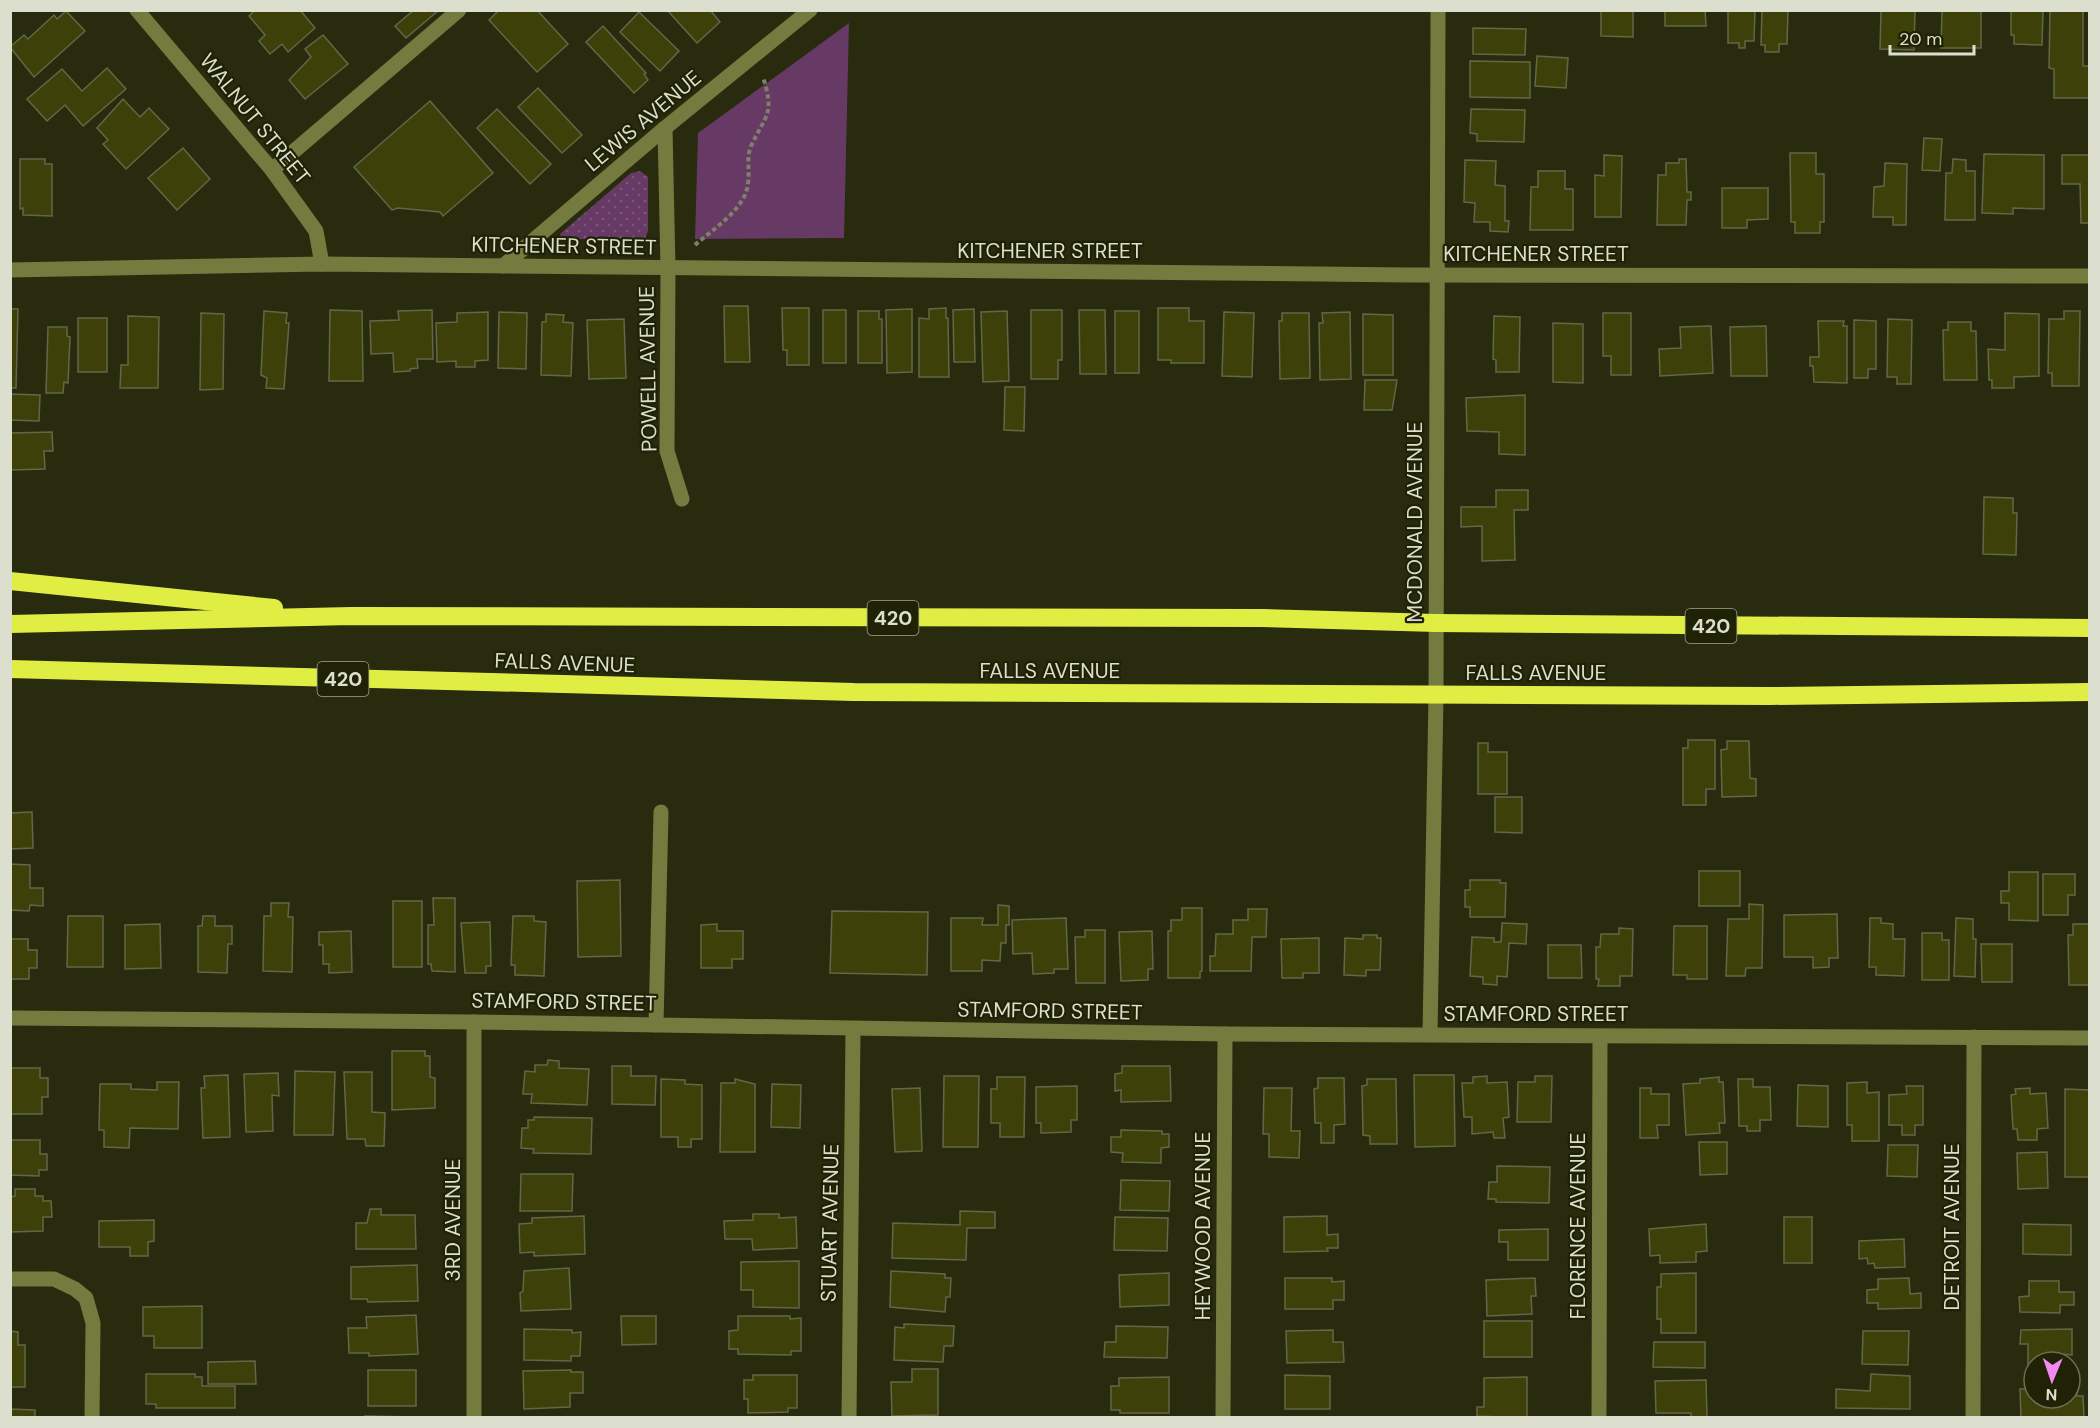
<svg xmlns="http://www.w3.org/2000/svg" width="2100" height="1428" font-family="'DM Sans',sans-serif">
<defs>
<pattern id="grass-dots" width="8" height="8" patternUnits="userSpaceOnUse" patternTransform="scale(1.5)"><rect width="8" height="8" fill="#663a65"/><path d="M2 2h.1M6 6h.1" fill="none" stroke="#7b567a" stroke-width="1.8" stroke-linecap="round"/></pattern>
</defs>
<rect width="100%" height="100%" fill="#282b0d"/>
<!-- grass -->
<path fill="url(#grass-dots)" d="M640,171L648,177V231L645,239H562L560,234L631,173Z"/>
<!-- park -->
<path fill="#663a65" d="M849,23L844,238L695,239L698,133Z"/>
<!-- building -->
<g fill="#3d4109" stroke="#636747" stroke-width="1.5">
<path d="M255,10H300L315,28L288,52L282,44L270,54L259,41L265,35L249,16Z"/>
<path d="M414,10H439L406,38L395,26Z"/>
<path d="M499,10H537L568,44L537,72L489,20Z"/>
<path d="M667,10H710L720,22L697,43Z"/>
<path d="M1601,10H1633V37L1601,36Z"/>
<path d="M1665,10H1705L1706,26H1665Z"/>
<path d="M1728,10H1755L1754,41H1745V48H1739V43H1728Z"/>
<path d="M1762,10H1788L1787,44H1779V52H1765V45H1761Z"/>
<path d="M1881,10H1915L1914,50L1880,49Z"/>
<path d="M1942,10H1981V48H1941Z"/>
<path d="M2043,10L2042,45L2014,44V35H2011V11Z"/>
<path d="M2050,10H2083V66H2090V98H2054V69L2049,68Z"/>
<path d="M66,11L85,31L34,77L10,47L24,35L28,39L54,15L57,19Z"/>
<path d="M639,12L679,51L660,71L620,32Z"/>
<path d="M603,26L646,73L644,74L648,80L634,93L586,42Z"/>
<path d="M1473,28L1526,29L1525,55L1473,54Z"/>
<path d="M323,35L348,64L305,99L289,80L311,57L305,49Z"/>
<path d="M1537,56L1568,58L1566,88L1535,86Z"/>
<path d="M1470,61L1530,62V98L1470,97Z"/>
<path d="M107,68L126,89L83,126L65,105L47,121L27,99L62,69L82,91Z"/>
<path d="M538,88L582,135L562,153L518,107Z"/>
<path d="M123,99L140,117L149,108L169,129L126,169L103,144L108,140L97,128Z"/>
<path d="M430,101L493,173L443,216L440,212L398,208L392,210L354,167Z"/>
<path d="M497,109L551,164L530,184L477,128Z"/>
<path d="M1471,109L1525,110L1524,142L1477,141V134L1470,133Z"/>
<path d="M1924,138L1942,139L1940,171L1922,170Z"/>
<path d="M183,148L210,179L177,210L148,178Z"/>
<path d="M1790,153H1816V174H1824V222H1820V233H1795V222H1791Z"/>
<path d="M1984,154L2044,155V209L2013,208V214L1982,213Z"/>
<path d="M1604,155L1622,156L1621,217H1595V175L1604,176Z"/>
<path d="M2062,155H2090V223H2081L2080,184H2062Z"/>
<path d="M20,159H45V164H52V216L23,215V208L20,209Z"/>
<path d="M1679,159H1686L1687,192H1691V200H1687L1686,225H1657L1658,175H1666V163H1679Z"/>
<path d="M1953,159L1966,160V171H1975V220H1945L1946,173H1952Z"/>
<path d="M1465,160L1496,161L1495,185L1505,186V221H1509L1508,232L1490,231V222H1474L1475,203L1464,202Z"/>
<path d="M1885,163L1907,164L1906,225H1893V217H1873L1874,187L1884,186Z"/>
<path d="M1538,171H1565V189H1573V230H1530L1531,187H1538Z"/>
<path d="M1722,188H1768V219L1747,220V228H1722Z"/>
<path d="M724,306H748L750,362H725Z"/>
<path d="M782,308H809V365H787V350H783Z"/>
<path d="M946,308V318H948L949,377H919V318L929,319V309Z"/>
<path d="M1158,308H1189V321H1204V363H1171V360H1158Z"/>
<path d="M10,309H18L16,388H10Z"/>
<path d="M912,309V372L887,373L886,310Z"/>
<path d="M974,309L975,362H954L953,310Z"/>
<path d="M330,310L362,311L363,381H329Z"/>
<path d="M432,310L433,359H417L418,368L410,369V371L394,372L393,353L371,354L370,321L399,320L398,311Z"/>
<rect x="823" y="310" width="23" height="53"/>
<path d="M1031,310H1062V360H1058V379H1031Z"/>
<path d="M1079,310H1105L1106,374H1080Z"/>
<path d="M264,311L287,313L286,323H289L284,389L266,388L267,378L261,375Z"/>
<path d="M858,311H879V319H882V363H858Z"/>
<path d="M1007,311L1009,381L983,382L981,312Z"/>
<rect x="1115" y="311" width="24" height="62"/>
<path d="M2064,311H2080L2079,386H2052V373H2048L2049,319H2064Z"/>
<path d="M488,312V360L475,361V367H456V361L437,362L436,323L457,322V313Z"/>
<path d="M499,312L527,313L526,369L498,368Z"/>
<path d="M1224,312L1254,313L1252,377L1222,376Z"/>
<path d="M1350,312L1351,379L1320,380L1319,323H1323L1322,313Z"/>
<path d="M201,313L224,314L223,389L200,390Z"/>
<path d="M1282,313H1309L1310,378L1280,379L1279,321H1282Z"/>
<path d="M1603,313H1631V375H1611V356H1603Z"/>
<path d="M2005,313L2039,314V376L2014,377V388H1992V380H1989L1988,349L2005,350Z"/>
<path d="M546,314L564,315L563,322L573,323L571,376L541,375L542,322H546Z"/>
<path d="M1363,314L1393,315V375H1363Z"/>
<path d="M128,316L159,317L158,388H120L121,365H128Z"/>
<path d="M1494,316L1520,317L1519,372H1496V360L1493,359Z"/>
<rect x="78" y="318" width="29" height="54"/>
<path d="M624,319L626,378L589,379L587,320Z"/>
<path d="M1888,319L1912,320L1911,384H1897V377H1887Z"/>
<path d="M1854,320L1876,321V369H1868V378H1854Z"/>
<path d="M1818,321H1844L1843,326H1847V383L1814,382L1813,366H1810V357H1819Z"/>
<path d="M1948,322H1971V331H1976L1977,380H1944L1943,330H1948Z"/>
<path d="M1553,323L1583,324V383L1553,382Z"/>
<path d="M1711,326L1713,373L1660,376L1659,349L1681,348L1680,327Z"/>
<path d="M1766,326L1767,376H1731L1730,327Z"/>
<path d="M48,327H67V336L70,337L68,383L64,382L63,393H46Z"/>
<path d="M1365,380H1397L1392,410H1364Z"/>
<path d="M1005,387H1025L1024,431L1004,430Z"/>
<path d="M10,394L40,395L39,421L10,420Z"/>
<path d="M1525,395V455L1499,454V432L1467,431L1466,398Z"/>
<path d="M52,432L53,451H44L45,469L10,470V433Z"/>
<path d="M1496,490H1528V510H1514L1515,560L1482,561V526L1461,527V507H1496Z"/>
<path d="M1984,497L2013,498V513H2017L2016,555L1983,554Z"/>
<path d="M1688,740H1715V789H1706V805H1683V748H1688Z"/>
<path d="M1727,741H1749L1750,778L1756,779V796L1722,797L1721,750L1727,749Z"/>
<path d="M1478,743H1488V752H1507V794H1478Z"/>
<path d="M1495,797H1522V833L1495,832Z"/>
<path d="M32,812L33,848L10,849V813Z"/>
<path d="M10,864L30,865V888H43V906L30,905L29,911L10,910Z"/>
<rect x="1699" y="871" width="41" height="35"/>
<path d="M2009,872H2038V921L2009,920V903H2001V891H2009Z"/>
<path d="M2043,874H2075V895H2068V915H2043Z"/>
<path d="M620,880L621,956L578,957L577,881Z"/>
<path d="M1470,880H1500V883H1506L1505,917H1470V907H1465V890H1470Z"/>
<path d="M433,898H455V972L432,971L431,964H428V925H434Z"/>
<rect x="393" y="901" width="29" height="66"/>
<path d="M271,903H289L288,917H293L292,972L263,971L264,916H271Z"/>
<path d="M1749,904L1763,905L1762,968H1746L1745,976H1726L1728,919H1749Z"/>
<path d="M998,905L1009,906V925H1006V943H1001L1000,961L982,960V971H951V918H983L982,925H998Z"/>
<path d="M1182,908H1202V971L1200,972V978H1168V931H1171V920H1182Z"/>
<path d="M1248,909H1267L1266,937H1252L1251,971H1210V956H1215L1216,934H1233V920H1248Z"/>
<path d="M832,911L928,912L927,975L830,973Z"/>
<path d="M1837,914L1838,958H1829V967L1813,968V957H1784V915Z"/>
<path d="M68,916H103V967H67Z"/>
<path d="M203,916H215V926H232V944H228L227,973L198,972V926H202Z"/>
<path d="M513,916H534V921L546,922L544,976L515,975V965H511Z"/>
<path d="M1066,918L1068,969H1054V973L1033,974L1032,953L1013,954L1012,920Z"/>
<path d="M1870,918H1881V923L1893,924V939H1905L1904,976L1876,975V967H1869Z"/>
<path d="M1956,918L1973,919V939H1976L1975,977L1954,976Z"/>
<path d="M490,922L491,966H486V973H465L461,923Z"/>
<path d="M1502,923L1527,924L1526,944L1509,943L1507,977L1497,976V985L1483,984V977L1470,976L1472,937L1494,938V942H1501Z"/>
<path d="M160,924L161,968L125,969V925Z"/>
<path d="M717,924V931H743V959H732V968H701V925Z"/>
<path d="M2073,924H2090V985H2069L2068,935H2073Z"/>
<path d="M1674,926H1707V979H1687V975H1673Z"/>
<path d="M1619,928L1633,929L1632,976H1620V986H1598L1599,979H1596V947H1600L1601,934H1619Z"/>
<path d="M1085,930H1105V983H1076L1075,937H1085Z"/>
<path d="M351,931L352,972L329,973V964H323V945H319V932Z"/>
<path d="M1152,931L1153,969H1148V980L1121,981L1119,932Z"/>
<path d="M1922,933H1942V940H1949V980H1922Z"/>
<path d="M1363,935H1377V938H1381L1380,970H1366V976L1344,975L1345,938L1363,939Z"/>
<path d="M1319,938V973H1303V978H1282L1281,939Z"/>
<path d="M10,939H28V950H37V968H29V979H10Z"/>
<path d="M1981,944H2012V982H1982Z"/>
<path d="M1548,945H1581L1582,978H1548Z"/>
<path d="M392,1051H425V1056H430V1077L435,1078V1108L392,1110Z"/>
<path d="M548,1060L559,1061V1068L589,1069L587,1105L531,1103L532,1094H523L525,1071L535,1072V1065H547Z"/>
<path d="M612,1066H631V1076H656L655,1105L612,1104Z"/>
<path d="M1122,1066H1170L1171,1101L1121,1102V1090L1115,1091V1074L1122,1073Z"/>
<path d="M10,1068H40V1078H48V1097H42V1114H10Z"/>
<path d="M295,1071L335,1072L333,1135H294Z"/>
<path d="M344,1072H372V1112L385,1113L384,1146H366L365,1139H347Z"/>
<path d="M278,1073L279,1096L272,1095L273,1131L246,1132L244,1074Z"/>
<path d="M228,1075L230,1137L203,1138L201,1088H205L204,1076Z"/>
<path d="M1414,1075H1454L1455,1146L1415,1147Z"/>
<path d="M944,1076H979L978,1147H943Z"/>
<path d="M1487,1076V1083L1507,1082L1509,1117L1503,1118L1505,1138H1494L1493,1132L1472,1134V1117H1464L1462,1083H1473V1077Z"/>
<path d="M1535,1076H1552L1551,1122H1517L1518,1082H1535Z"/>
<path d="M997,1077H1025L1024,1137H1000V1123H991V1089H997Z"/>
<path d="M1719,1077V1082H1723L1725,1123H1719L1720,1133L1686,1135L1683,1084L1700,1083V1079Z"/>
<path d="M1318,1078H1344L1345,1124L1334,1125V1143H1321V1123H1315L1314,1089L1318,1088Z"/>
<path d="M661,1079L685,1080V1084L702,1085V1139H691V1147H678V1137H661Z"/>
<path d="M735,1079L755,1084V1152H720L721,1083H735Z"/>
<path d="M1367,1079H1396L1397,1144H1370V1136L1363,1135L1362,1086L1367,1085Z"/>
<path d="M1738,1079H1753V1087H1770L1771,1120H1760V1131H1747V1126H1739Z"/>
<path d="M157,1082H179L178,1129L130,1128L129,1148L104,1147V1130H99L100,1084H131V1089L157,1090Z"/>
<path d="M1867,1082V1093L1879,1092V1141H1852V1125H1847V1083Z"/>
<path d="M772,1084L801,1085L800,1128L771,1127Z"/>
<path d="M1798,1085L1828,1086V1127L1797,1126Z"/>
<path d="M1077,1086V1120H1071V1132L1041,1133V1123H1036V1087Z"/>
<path d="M1906,1086H1923V1125H1915V1135H1902V1125H1889V1095L1907,1094Z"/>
<path d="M920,1088L922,1151L895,1152L892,1089Z"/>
<path d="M1264,1088H1292L1291,1131H1300L1299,1158L1269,1157V1134H1263Z"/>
<path d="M1640,1088H1651V1094H1669V1125H1657L1658,1138H1640Z"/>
<path d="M2030,1088V1094L2046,1093L2048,1128L2037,1129V1140H2018L2017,1129H2013L2011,1095L2016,1094L2015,1089Z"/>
<path d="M2065,1089L2090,1090V1177H2065Z"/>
<path d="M534,1117L592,1118L591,1154L533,1153L534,1149L521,1148L522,1128H528V1120H534Z"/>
<path d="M1121,1130L1162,1131V1134H1169V1147L1161,1148V1163L1122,1162L1123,1153L1111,1152V1137H1121Z"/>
<path d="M10,1140H40V1154H47V1170H39V1176L10,1175Z"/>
<path d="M1699,1142H1727V1174L1700,1175Z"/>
<path d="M1888,1145H1918L1917,1177L1887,1176Z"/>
<path d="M2047,1152L2048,1188L2018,1189L2017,1153Z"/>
<path d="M1497,1166L1550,1167L1549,1203L1496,1202V1199H1488L1489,1182H1497Z"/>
<path d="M521,1174H573L572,1211H520Z"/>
<path d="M1121,1180L1170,1181L1169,1211L1120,1210Z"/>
<path d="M15,1189H35V1196H43V1201H51L52,1217H43V1231L10,1232V1197L15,1196Z"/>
<path d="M370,1209H381V1215H415L416,1249H356V1223H367Z"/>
<path d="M960,1211L995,1212V1228H967L966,1260L892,1258L893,1223L960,1225Z"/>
<path d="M753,1214H779V1218L796,1217L797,1248L753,1250L752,1239H725L724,1221L753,1220Z"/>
<path d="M584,1216L585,1254L534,1256V1252L520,1253L519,1224L532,1223V1218Z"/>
<path d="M1327,1216V1235L1338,1234V1248H1327L1328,1251L1284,1252V1217Z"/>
<path d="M1115,1217L1168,1218L1167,1251L1114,1250Z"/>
<rect x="1784" y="1217" width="28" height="46"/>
<path d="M154,1220V1241L148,1242V1256H130V1247H99V1221Z"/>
<path d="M1706,1224L1707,1251L1696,1252V1262L1660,1263V1255L1650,1256L1649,1229Z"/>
<path d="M2023,1224L2071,1225V1255L2023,1254Z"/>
<path d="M1548,1229V1260H1508V1242H1499V1230Z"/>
<path d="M1904,1239L1905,1267L1875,1268L1874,1263L1868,1264L1867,1258L1859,1259V1241Z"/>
<path d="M799,1261V1308L753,1307V1290H741V1262Z"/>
<path d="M417,1265L418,1301L368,1302L367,1299H351V1267Z"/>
<path d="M569,1268L571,1309L521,1311L520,1293L523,1291L524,1271Z"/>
<path d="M891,1271L945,1274V1278H951L950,1297H946L945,1312L890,1307Z"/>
<path d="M1169,1273V1305L1120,1307L1119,1275Z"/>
<path d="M1696,1273V1333H1661V1319H1657V1287H1661V1274Z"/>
<path d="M1285,1278H1332V1282L1344,1281V1300H1333V1309H1285Z"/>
<path d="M1535,1278L1536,1296H1531L1532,1314L1487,1316L1486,1280Z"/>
<path d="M1909,1278L1910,1294L1921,1293V1308L1878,1309V1303H1867V1290L1878,1289V1279Z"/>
<path d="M2029,1281H2059V1292H2074V1305H2060V1313L2020,1312L2019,1297L2029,1296Z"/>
<path d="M202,1306V1348H154V1336H143V1307Z"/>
<path d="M416,1315L418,1354L369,1356V1353H349L348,1328H367L366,1317Z"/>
<path d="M621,1316H656V1344L622,1345Z"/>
<path d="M738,1316H790V1319L801,1318V1351H791V1355L738,1354V1349H729V1331L738,1330Z"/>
<rect x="1484" y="1321" width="48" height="36"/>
<path d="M904,1324L954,1326L953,1346H944L943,1362L894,1360L895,1327L904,1328Z"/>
<path d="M1116,1326L1168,1327L1167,1358L1104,1357L1105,1342H1116Z"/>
<path d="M524,1329L572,1330V1333L581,1332L580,1356H571V1361L524,1360Z"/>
<path d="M2072,1329V1355L2061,1354V1362H2034V1365H2028V1344H2020L2021,1330Z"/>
<path d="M1333,1330V1342H1343L1344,1362L1287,1363L1286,1331Z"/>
<path d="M10,1331L18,1332V1345H25V1387H10Z"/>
<path d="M1863,1331H1909L1908,1365L1862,1364Z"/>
<path d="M1654,1342H1705V1368L1653,1367Z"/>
<path d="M255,1361L256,1384H208V1362Z"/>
<path d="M912,1369H938V1415L892,1416L891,1382H912Z"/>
<rect x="368" y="1370" width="48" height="36"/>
<path d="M571,1370V1372H583V1393H570V1407L524,1409L523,1371Z"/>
<path d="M146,1374H195V1377H202V1386H235V1408H156V1404H146Z"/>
<path d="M1871,1374L1910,1376V1409L1836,1408V1389L1870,1391Z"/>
<path d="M753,1375H797V1408H788V1412L748,1413V1399H744V1380H753Z"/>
<path d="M1285,1375L1330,1376V1409H1285Z"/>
<path d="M1169,1377V1413H1120V1410H1111V1386H1119V1378Z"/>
<path d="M1527,1377V1418L1477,1416V1407H1484V1378Z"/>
<path d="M1706,1380L1707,1418H1691V1413H1656L1655,1381Z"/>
<path d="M2070,1388H2076L2077,1396H2083L2084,1418H2021L2020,1389H2034V1398H2070Z"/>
<path d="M10,1409L35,1410V1418H10Z"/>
<path d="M365,1416L415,1417V1418H365Z"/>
</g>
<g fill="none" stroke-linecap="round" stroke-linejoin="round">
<!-- path -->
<path stroke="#7e8168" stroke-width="4" stroke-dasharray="4.5 3" stroke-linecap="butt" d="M695,245C713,229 746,209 748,183C750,171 746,157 751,146C766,114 775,115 763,77"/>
<!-- minor -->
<g stroke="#747b3f" stroke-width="15">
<path d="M137,10L272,170L316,231L322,264"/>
<path d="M665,128L668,269L667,451L682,499"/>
<path d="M272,170L459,10"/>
<path d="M503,266L665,128L810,10"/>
<path d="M10,270L322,264L1410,275L2090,276"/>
<path d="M10,1018L474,1022L1225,1034L2090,1038"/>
<path d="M656,1025L661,812"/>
<path d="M1430,1034L1436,696L1438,10"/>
<path d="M10,1279H54L75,1289L86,1298L93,1323L92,1418"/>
<path d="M474,1418V1022"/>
<path d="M849,1418L853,1030"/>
<path d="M1223,1418L1225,1034"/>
<path d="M1599,1418L1600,1036"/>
<path d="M1973,1418L1974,1037"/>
</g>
<!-- highway -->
<g stroke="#e0ee44" stroke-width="18">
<path d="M10,581L274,608"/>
<path d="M10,624L351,616L1262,618L1436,623L2090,628"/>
<path d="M10,669L854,692L1770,696L2090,692"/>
</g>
</g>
<g text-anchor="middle" stroke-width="4.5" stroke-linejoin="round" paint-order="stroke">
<!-- shield labels -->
<g fill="#1f2204" stroke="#a3a691" stroke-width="1.5">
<rect x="867.5" y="601" width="51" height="34" rx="4.5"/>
<rect x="1685.5" y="609" width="51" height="34" rx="4.5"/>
<rect x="317.5" y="662" width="51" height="34" rx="4.5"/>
</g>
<g font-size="20" font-weight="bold" fill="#dcdfcd">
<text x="893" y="625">420</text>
<text x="1711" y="633">420</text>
<text x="343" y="686">420</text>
</g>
<!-- street labels -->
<g font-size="21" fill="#dcdfcd" stroke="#1f2204">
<text transform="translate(255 119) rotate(51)" y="7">WALNUT STREET</text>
<text transform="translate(643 121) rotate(-40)" y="7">LEWIS AVENUE</text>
<text transform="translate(564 246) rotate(1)" y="7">KITCHENER STREET</text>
<text x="1050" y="258">KITCHENER STREET</text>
<text x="1536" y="261">KITCHENER STREET</text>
<text transform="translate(648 369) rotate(-91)" y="7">POWELL AVENUE</text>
<text transform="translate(1415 522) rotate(-90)" y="7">MCDONALD AVENUE</text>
<text transform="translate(565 663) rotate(2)" y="7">FALLS AVENUE</text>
<text x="1050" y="678">FALLS AVENUE</text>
<text x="1536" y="680">FALLS AVENUE</text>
<text transform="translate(564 1002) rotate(1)" y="7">STAMFORD STREET</text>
<text transform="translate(1050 1011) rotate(1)" y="7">STAMFORD STREET</text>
<text x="1536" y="1021">STAMFORD STREET</text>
<text transform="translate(453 1220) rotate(-90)" y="7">3RD AVENUE</text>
<text transform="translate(830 1223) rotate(-89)" y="7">STUART AVENUE</text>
<text transform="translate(1203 1226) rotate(-90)" y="7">HEYWOOD AVENUE</text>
<text transform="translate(1578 1226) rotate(-90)" y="7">FLORENCE AVENUE</text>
<text transform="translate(1952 1227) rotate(-90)" y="7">DETROIT AVENUE</text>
</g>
</g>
<!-- border -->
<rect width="2100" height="1428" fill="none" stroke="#dcdfcd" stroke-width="24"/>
<!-- north arrow -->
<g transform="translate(2052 1380) rotate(182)"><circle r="28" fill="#1f2204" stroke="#6b6e54" stroke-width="1.5"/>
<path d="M0-4.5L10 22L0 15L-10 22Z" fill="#f38af1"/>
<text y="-9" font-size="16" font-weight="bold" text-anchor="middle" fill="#dcdfcd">N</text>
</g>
<!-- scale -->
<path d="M1890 45v9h84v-9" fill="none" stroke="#dcdfcd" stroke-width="3"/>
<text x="1899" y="45" font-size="18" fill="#dcdfcd" stroke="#1f2204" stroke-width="4.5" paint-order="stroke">20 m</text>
</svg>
